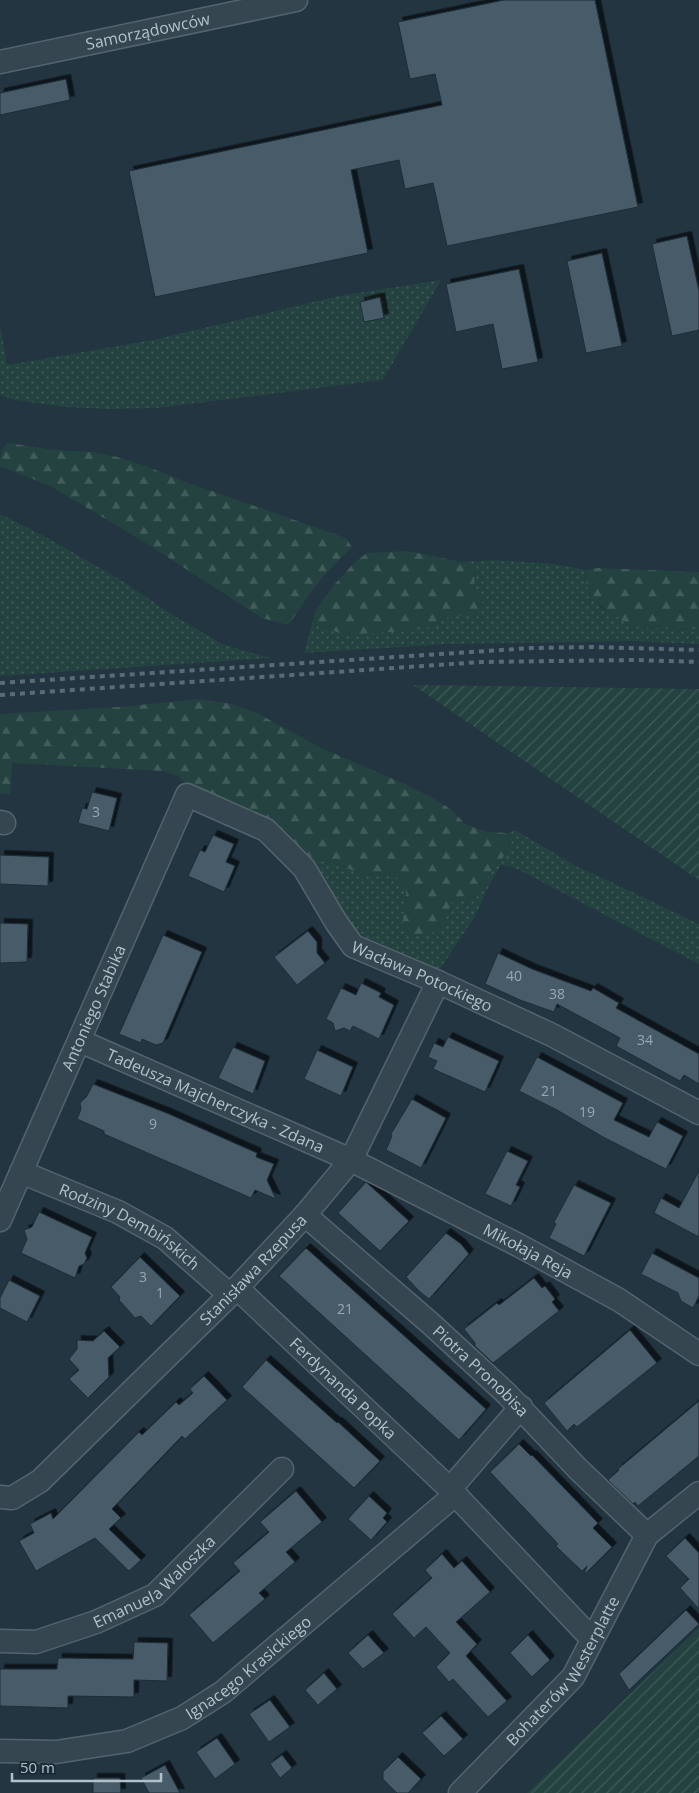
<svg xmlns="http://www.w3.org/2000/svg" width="699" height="1793" font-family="'Open Sans',sans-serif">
<defs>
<pattern id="grass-dots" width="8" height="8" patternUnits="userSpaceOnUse" patternTransform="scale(1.25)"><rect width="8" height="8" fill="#244240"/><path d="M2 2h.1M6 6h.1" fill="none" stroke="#415c5a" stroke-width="1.8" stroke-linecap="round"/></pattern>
<pattern id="forest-firs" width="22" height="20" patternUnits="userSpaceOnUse" patternTransform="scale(1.25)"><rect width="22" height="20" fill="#244240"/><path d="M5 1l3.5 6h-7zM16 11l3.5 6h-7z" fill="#415c5a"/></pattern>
<pattern id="garden-furrows" width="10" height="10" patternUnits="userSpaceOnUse" patternTransform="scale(1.25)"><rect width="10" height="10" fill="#244240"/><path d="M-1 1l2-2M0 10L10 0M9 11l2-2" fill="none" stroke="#415c5a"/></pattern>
<filter id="shadow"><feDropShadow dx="4.5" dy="-4.5" stdDeviation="0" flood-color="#0009"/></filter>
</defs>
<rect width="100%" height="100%" fill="#223541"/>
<!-- grass -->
<g fill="url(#grass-dots)">
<path d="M441,280L383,380L156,408L107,409L65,407L15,400L0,395V324L7,365L153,340L339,296Z"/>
<path d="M0,514L44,536L121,580L171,614L222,644L270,658L0,676Z"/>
<path d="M493,560L553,564L586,570L585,580L600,607L621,618L629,627L699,629V644L630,641L449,644L304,653L312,623L345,635L445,618L484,605L475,593L474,567L462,562Z"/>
<path d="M515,830L576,866L607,880L699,924V964L523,872L512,867L501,865L490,884L474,918L436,975L360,936L350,927L304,855L342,866L364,875L377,874L397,877L405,888L406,894L403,927L413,935L429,934L444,925L450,903L472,899L483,889L489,874L502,859L510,845L508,833Z"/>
</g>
<!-- forest -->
<g fill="url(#forest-firs)">
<path d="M8,443L55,450L92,452L117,457L146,466L183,481L346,538L352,547C337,562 321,577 309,595C302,605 296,615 288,625L262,618L141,540L50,486L0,466C0,457 0,449 8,443Z"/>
<path d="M408,551L462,562L474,567L475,593L484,605L476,613L445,618L435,626L406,631L345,635L312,623L316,610L333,586L354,563L367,553Z"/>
<path d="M598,568L699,572V629L629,627C610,607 583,605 586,570Z"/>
<path d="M201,699L231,704L257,713L321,748L405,784L433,798L452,810L465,824L487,832L508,833L510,845L502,859L489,874L483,889L472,899L451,903L444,925L430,934L413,935L402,927L406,894L405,888L397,877L377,874L364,875L342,866L304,855L191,787L178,776L163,771L12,763L10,794L0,793V714L119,707Z"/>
</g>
<!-- garden -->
<g fill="url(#garden-furrows)">
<path d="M413,685L699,689V880Z"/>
<path d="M699,1628V1793H527Z"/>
</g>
<!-- building -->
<g fill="#465b67" stroke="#1d2d38" filter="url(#shadow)">
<path d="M504,0H595L638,207L447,246L433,183L405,189L399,160L351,170L368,253L155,297L129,171L442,105L435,74L410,79L398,22Z"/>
<path d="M66,79L70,100L0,115V93Z"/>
<path d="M687,236L699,291V330L672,336L652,244Z"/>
<path d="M602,253L622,346L586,353L567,261Z"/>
<path d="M519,269L538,362L502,369L493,324L456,332L446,284Z"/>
<path d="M380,297L384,318L364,322L360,302Z"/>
<path d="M92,792L117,798L109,831L78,823L82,808L87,809Z"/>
<path d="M213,835L234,844L226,862L235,866L224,892L188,876L200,850L205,852Z"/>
<path d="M0,855L49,857L48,886L0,884Z"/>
<path d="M0,923L28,924L27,962L0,963Z"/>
<path d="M308,931L317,942V953L325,963L297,985L274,957Z"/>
<path d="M163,935L202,952L163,1043L156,1045L142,1039L141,1043L119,1034Z"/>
<path d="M498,953L532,969L591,991L593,988L619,1003L616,1008L699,1054V1084L684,1075L680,1081L636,1057L616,1046L620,1038L557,1004L554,1012L520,1000L485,984Z"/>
<path d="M361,983L381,993L379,997L394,1005L379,1039L353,1026L350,1031L344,1028L335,1031L333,1023L326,1019L341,988L356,995Z"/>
<path d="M448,1037L499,1061L485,1092L433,1069L437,1061L428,1057L434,1043L443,1047Z"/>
<path d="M233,1047L265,1061L253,1094L218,1078Z"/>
<path d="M317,1050L353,1067L341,1096L304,1079Z"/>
<path d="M537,1057L623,1103L614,1120L649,1137L657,1122L683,1136L666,1169L603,1137L557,1110L519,1091Z"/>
<path d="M93,1084L169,1114L257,1153L256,1157L274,1164L267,1180L276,1199L255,1190L251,1198L104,1134V1131L77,1119L81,1109L80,1103L87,1096Z"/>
<path d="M412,1099L446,1118L421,1168L386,1150L392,1136L391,1134Z"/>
<path d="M507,1151L528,1161L516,1185L520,1187L511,1206L485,1194Z"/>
<path d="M699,1171V1237L654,1213L661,1198L679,1208Z"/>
<path d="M366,1182L409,1221L380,1251L338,1213Z"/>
<path d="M574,1185L611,1203L584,1256L549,1238L556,1224L554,1222Z"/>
<path d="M39,1212L92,1237L85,1253L87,1258L84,1264L79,1266L75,1278L21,1253L27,1239L24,1230L32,1227Z"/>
<path d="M446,1233L461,1244L469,1254L429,1299L420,1292L406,1277Z"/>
<path d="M306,1248L486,1409L459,1440L279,1276Z"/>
<path d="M652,1253L699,1278V1296L693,1308L681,1301L678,1293L641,1274Z"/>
<path d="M140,1257L180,1296L151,1326L141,1316L135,1318L119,1300L120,1297L111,1287Z"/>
<path d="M534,1278L542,1288L545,1286L555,1299L552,1302L559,1311L493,1363L475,1346V1343L464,1329L497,1303L499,1305Z"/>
<path d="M9,1280L40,1296L27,1322L0,1308V1298Z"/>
<path d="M630,1330L657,1363L577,1427L574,1424L567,1431L544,1403Z"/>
<path d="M104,1331L120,1347L108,1358L109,1377L88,1398L69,1379L79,1370L69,1359L77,1349V1340L93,1341Z"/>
<path d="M266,1360L337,1423L338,1422L380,1461L354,1488L242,1387Z"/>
<path d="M204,1376L227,1400L185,1439L182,1436L112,1509L121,1518L109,1529L141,1560L129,1571L95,1538L36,1571L19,1541L34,1533L30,1524L51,1513L53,1519L139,1432L142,1435L176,1402L179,1405L193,1393L190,1389Z"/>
<path d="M699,1401V1456L638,1506L635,1502L633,1504L608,1480L619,1470L618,1469Z"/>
<path d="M519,1444L531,1456L532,1455L598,1523L593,1528L612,1547L584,1575L587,1566L582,1571L564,1554L556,1546L558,1544L490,1472Z"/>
<path d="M296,1491L322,1522L286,1552L295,1562L259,1593L265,1599L213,1643L189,1615L240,1571L233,1563L269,1532L260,1522Z"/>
<path d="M369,1496L387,1513L383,1518L387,1522L371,1540L348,1519Z"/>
<path d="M685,1538L699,1553V1609L680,1588L689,1579L666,1556Z"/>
<path d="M442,1554L454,1568L462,1561L490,1592L456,1622L477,1644L466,1656L507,1701L488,1717L453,1679L449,1682L436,1667L450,1653L426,1627L414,1638L392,1614L432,1578L425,1570Z"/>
<path d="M686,1610L699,1624L629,1690L619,1674Z"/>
<path d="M368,1635L384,1653L363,1669L348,1653Z"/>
<path d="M528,1635L550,1660L532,1677L510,1653Z"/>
<path d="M134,1642L168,1643L167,1681L134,1680V1697L68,1696V1708L0,1706V1669H57L58,1658L133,1659Z"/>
<path d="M324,1673L337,1689L318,1705L305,1690Z"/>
<path d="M270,1700L290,1727L269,1742L249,1714Z"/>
<path d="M441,1716L463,1739L444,1756L422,1733Z"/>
<path d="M217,1738L235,1764L215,1779L196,1752Z"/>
<path d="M282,1755L292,1768L280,1778L270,1764Z"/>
<path d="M398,1757L421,1779L408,1793H397L383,1779V1772Z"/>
<path d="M165,1765L180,1793H149L141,1778Z"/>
<path d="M93,1778H120L121,1793H93Z"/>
</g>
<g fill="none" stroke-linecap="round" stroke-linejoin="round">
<!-- street casing -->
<g stroke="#54646e" stroke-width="25">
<g id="street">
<path id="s1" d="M0,62L296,0"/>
<path d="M0,822L4,823"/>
<path id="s2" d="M80,1041L351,1160L520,1246L619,1300L699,1354"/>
<path id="s3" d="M21,1172L118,1212L165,1238L230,1295"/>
<path id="s4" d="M305,1215L430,1323L507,1394L578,1469L647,1535"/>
<path id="s5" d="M0,1220L187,795L266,830L304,868L336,922L353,946L438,982L552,1035L699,1113"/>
<path id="s6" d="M237,1288L450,1489L591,1638"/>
<path d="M450,1489L521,1407"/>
<path id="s7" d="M0,1497L12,1498L40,1481L237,1288L305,1215L351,1160L438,982"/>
<path id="s8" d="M0,1641L36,1642L96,1622L155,1595L282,1469"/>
<path id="s9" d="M0,1751L56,1752L127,1741L182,1718L223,1692L456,1494"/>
<path id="s10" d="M460,1793L573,1677L647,1535L699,1493"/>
</g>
</g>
<!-- street -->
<use href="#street" stroke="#364651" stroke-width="22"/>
<!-- rail -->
<g stroke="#586b78" stroke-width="4" stroke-dasharray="5 5" stroke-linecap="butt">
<path d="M0,683L532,648L592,647L699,650"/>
<path d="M0,695L481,662L636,660L699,662"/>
</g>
</g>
<g text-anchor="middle" stroke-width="4.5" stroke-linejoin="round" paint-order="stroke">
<!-- number labels -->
<g font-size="14" fill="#98a8b2">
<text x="96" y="817">3</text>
<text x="514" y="981">40</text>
<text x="557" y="999">38</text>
<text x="645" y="1045">34</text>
<text x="549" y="1096">21</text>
<text x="587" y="1117">19</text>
<text x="153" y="1129">9</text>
<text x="143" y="1282">3</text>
<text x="160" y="1298">1</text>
<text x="345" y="1314">21</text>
</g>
<!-- street labels -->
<g font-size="16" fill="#b3c1cb" stroke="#1b2b36">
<text dy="6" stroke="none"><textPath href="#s1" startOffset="151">Samorządowców</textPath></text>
<text dy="6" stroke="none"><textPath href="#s5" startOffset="772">Wacława Potockiego</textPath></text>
<text dy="6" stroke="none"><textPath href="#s5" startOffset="232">Antoniego Stabika</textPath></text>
<text dy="6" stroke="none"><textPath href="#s2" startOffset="148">Tadeusza Majcherczyka - Zdana</textPath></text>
<text dy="6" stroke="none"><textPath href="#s3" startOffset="122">Rodziny Dembińskich</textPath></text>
<text dy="6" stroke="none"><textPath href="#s2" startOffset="495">Mikołaja Reja</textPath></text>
<text dy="6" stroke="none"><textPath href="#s7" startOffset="345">Stanisława Rzepusa</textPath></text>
<text dy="6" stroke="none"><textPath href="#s4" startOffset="235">Piotra Pronobisa</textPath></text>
<text dy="6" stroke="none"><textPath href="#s6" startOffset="146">Ferdynanda Popka</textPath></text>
<text dy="6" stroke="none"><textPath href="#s8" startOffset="171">Emanuela Waloszka</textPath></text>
<text dy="6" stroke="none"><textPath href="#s9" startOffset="271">Ignacego Krasickiego</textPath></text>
<text dy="6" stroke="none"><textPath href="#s10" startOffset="161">Bohaterów Westerplatte</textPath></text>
</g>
</g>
<!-- scale -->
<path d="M12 1773v8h149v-8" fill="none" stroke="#b3c1cb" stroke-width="2.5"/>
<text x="20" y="1773" font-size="15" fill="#b3c1cb" stroke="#1b2b36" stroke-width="4" paint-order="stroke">50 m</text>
</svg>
